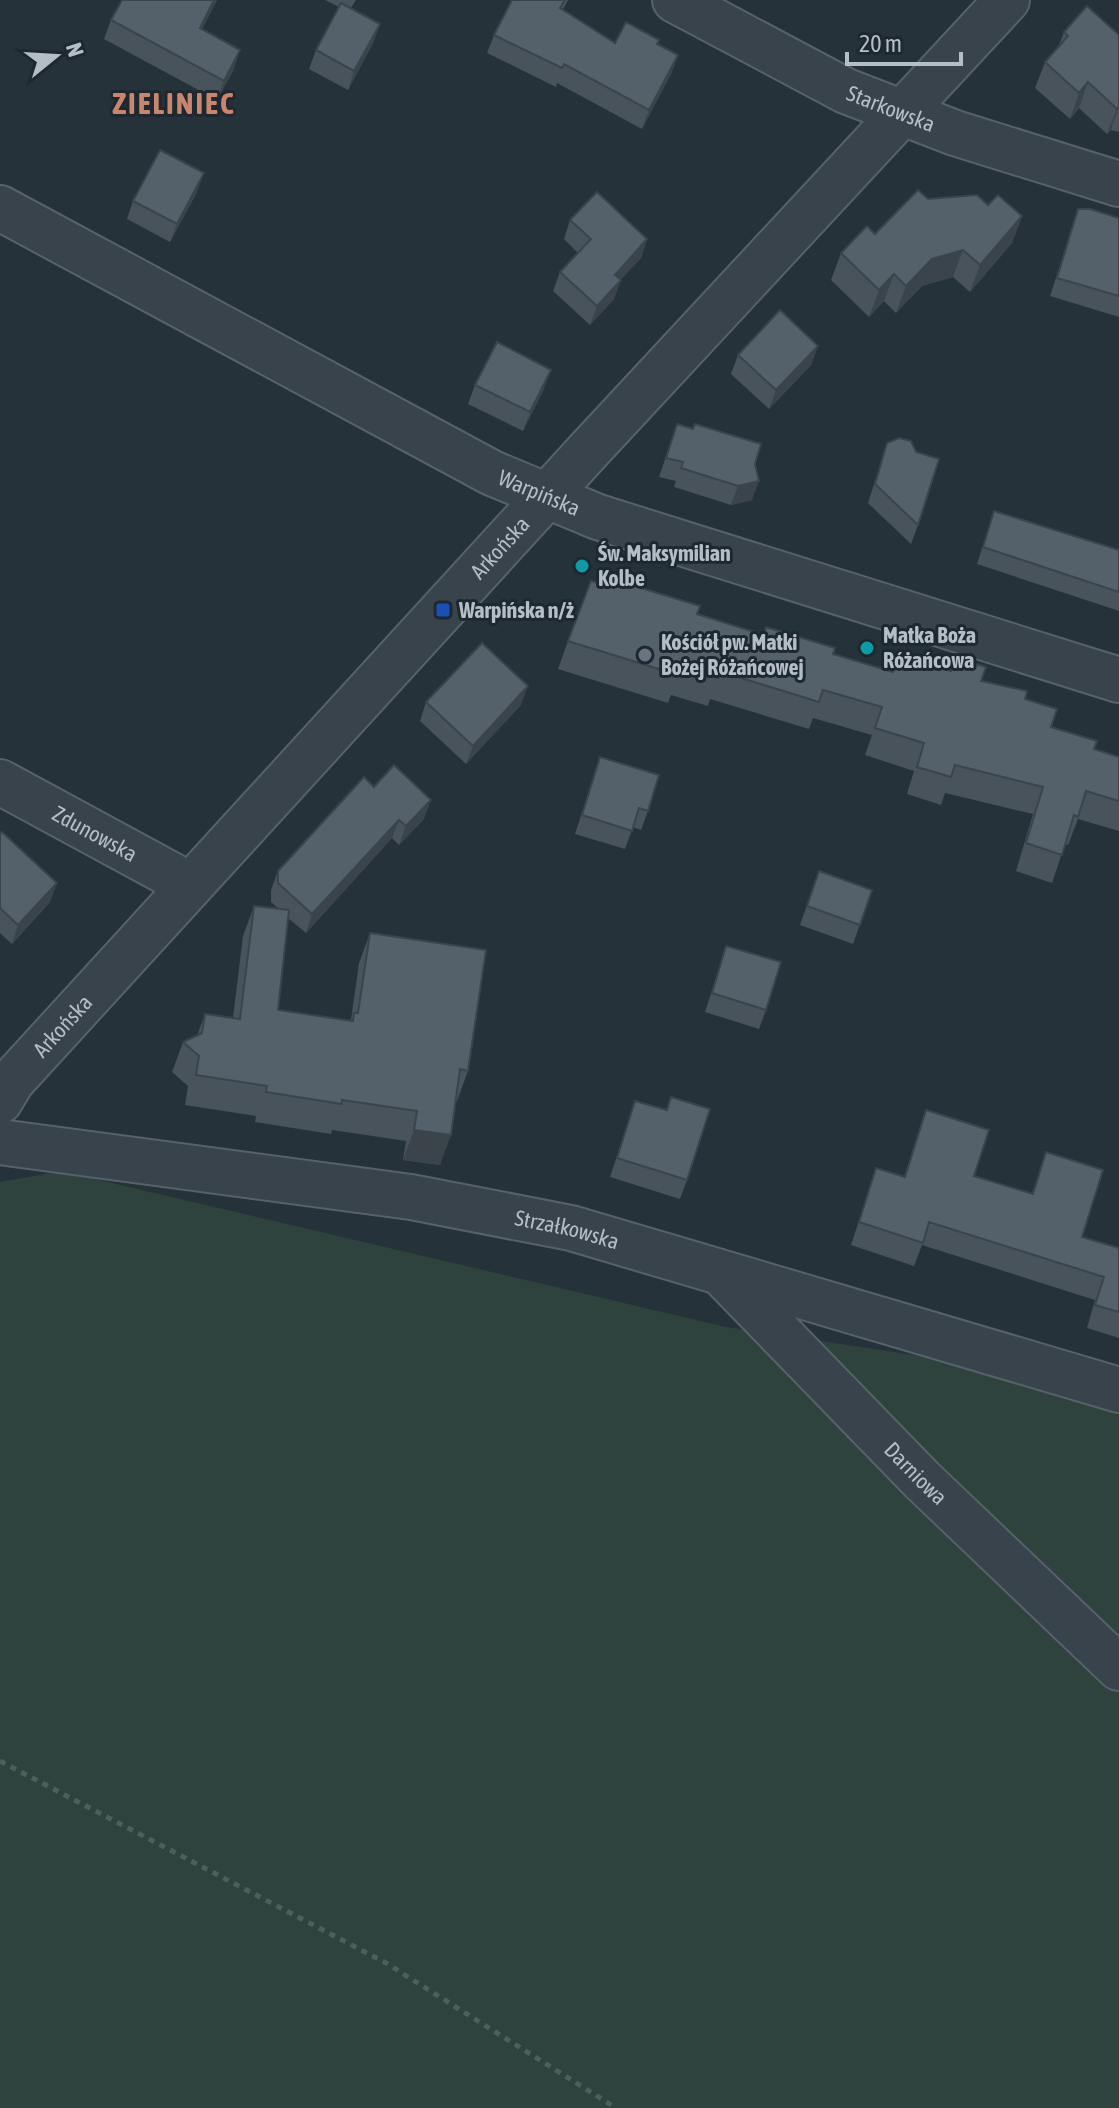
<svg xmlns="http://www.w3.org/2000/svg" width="1119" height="2108" font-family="'Asap Condensed',sans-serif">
<rect width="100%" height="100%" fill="#26323a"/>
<!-- green -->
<path fill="#2e423e" d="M61,1171L726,1327L1002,1368L1119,1409V2108H0V1182Z"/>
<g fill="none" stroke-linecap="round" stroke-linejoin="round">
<!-- minor casing -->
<g stroke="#576169" stroke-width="48">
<g id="minor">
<path id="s1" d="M675,0L846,91L955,133L1119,184"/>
<path id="s2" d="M0,208L492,473L598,517L1119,680"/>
<path id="s3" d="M0,782L190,885"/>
<path id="s4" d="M0,1101L12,1081L588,451L1007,0"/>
<path id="s5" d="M0,1142L411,1197L571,1228L1119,1390"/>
<path id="s6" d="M722,1274L922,1480L1119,1668"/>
</g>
</g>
<!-- path -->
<path stroke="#4d5e5e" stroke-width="5" stroke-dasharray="6 6" stroke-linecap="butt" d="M0,1761L386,1963L616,2108"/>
<!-- minor -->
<use href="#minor" stroke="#39434b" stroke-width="44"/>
</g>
<!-- wall -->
<g fill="#48535b">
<path d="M122,0H217L202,29L234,69L217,100L104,39L111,20Z"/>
<path d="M325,0H356L351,8L380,24L373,43L348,90L309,69L316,50L339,7Z"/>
<path d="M512,0H568L563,9L615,43L658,44L678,55L671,74L642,129L557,83L556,87L487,53L494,35Z"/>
<path d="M1064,32L1119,35V132L1111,130L1107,134L1079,108L1070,119L1035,88L1045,62L1058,48Z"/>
<path d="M197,192L170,242L127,219L133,201Z"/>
<path d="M928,199L988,205L1022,216L1012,243L970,292L953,277L922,286L896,313L884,301L869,317L831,280L841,253L875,234Z"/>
<path d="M1078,209L1119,218V317L1050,296Z"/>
<path d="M570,220L647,239L641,258L620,280L614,299L590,325L553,291L560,272L578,253L564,239Z"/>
<path d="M818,346L811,365L769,409L731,374L738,355Z"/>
<path d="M475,385L544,389L523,431L468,404Z"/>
<path d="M677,424L755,464L752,500L731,505L674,487L676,481L659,477Z"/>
<path d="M887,443L918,525L911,544L868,503Z"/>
<path d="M994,511L1119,550V611L977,564Z"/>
<path d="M605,577L697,614L892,672L915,665L950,671L955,658L981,681L1025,699L1051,727L1094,749L1119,757V831L1078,819L1068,845L1065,844L1052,883L1016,871L1033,814L945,793L941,805L907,794L914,771L865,755L872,735L813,718L809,729L710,699L708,706L671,695L668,703L558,669L568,641L603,585Z"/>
<path d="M426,702L521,705L466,764L420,721Z"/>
<path d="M600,757L648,811L641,830L633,827L625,849L575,834Z"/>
<path d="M374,787L424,819L399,845L392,838L306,933L288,918L278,1010L351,1020L359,963L370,933L468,1071L457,1101L456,1100L440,1165L403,1160L406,1141L332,1130L331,1134L255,1122L256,1116L185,1105L188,1086L172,1072L183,1042L197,1036L205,1014L233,1018L243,936L254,906L279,909L271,902V890L278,871Z"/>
<path d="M0,834L50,902L12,944L0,933Z"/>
<path d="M819,871L872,890L853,944L800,925Z"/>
<path d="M726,946L766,1010L759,1029L705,1012Z"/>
<path d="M671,1097L687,1180L680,1199L610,1177L635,1101L666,1110Z"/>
<path d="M926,1110L974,1176L1032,1193L1046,1152L1082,1237L1119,1248V1338L1087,1328L1095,1300L922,1245L914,1266L851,1245L876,1168L904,1177Z"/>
</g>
<!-- shaded-wall -->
<g fill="#3b444a">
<path d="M214,0H217L193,47L200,28Z"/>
<path d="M380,24L373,43L348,90L354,71Z"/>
<path d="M240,50L234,69L217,100L224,81Z"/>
<path d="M678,55L671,74L642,129L649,110Z"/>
<path d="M1088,82L1079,108L1070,119L1079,93Z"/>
<path d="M1119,106L1111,130L1107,134L1117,109Z"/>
<path d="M204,173L197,192L170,242L177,224Z"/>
<path d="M1022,216L1012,243L970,292L980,265Z"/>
<path d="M647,239L641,258L608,293L615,275Z"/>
<path d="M963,250L953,277L922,286L896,313L906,286L932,259Z"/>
<path d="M894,274L884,301L869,317L879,290Z"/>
<path d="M621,280L614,299L590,325L597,306Z"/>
<path d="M818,346L811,365L769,409L776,390Z"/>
<path d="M551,370L544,389L523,431L530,412Z"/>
<path d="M759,481L752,500L731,505L738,486Z"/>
<path d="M528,686L521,705L466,764L473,746Z"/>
<path d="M431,800L424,819L399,845L406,826Z"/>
<path d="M399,820L392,838L306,933L312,914Z"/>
<path d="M57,883L50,902L12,944L18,925Z"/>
<path d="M414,1130L451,1135L440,1165L403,1160Z"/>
</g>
<!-- building -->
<g fill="#54616a" stroke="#3b444a" stroke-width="2">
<path d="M122,0H214L200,28L240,50L224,81L111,20Z"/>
<path d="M512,0H565L560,8L615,43L626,22L659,40L657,44L678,55L649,110L564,64L562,68L494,35Z"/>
<path d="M341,3L380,24L354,71L316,50Z"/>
<path d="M1087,6L1119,35V106L1117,109L1088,82L1079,93L1045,62L1068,36L1064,32Z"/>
<path d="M160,150L204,173L177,224L133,201Z"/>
<path d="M918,190L928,199L977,195L988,205L998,195L1022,216L980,265L963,250L932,259L906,286L894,274L879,290L841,253L867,226L875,234Z"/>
<path d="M597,192L647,239L615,275L621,280L597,306L560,272L591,239L570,220Z"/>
<path d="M1078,209H1090L1119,218V296L1057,278Z"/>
<path d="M780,310L818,346L776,390L738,355Z"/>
<path d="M497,342L551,370L530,412L475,385Z"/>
<path d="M677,424L693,429L695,424L761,444L755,464L759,481L738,486L681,468L683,462L666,458Z"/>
<path d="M899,438L911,441L916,452L939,459L918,525L875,484L887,443Z"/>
<path d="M994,511L1119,550V592L983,547Z"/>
<path d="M605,577L700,606L697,614L764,635L766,627L835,648L833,654L893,672L897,660L915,665L923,662L951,671L955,658L986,667L981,681L1027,691L1025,699L1057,709L1051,727L1097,741L1094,749L1119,757V801L1086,791L1078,817L1074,815L1062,855L1026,843L1043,787L955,765L951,777L917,767L924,743L875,728L882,707L823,690L819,702L719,671L718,678L681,667L678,675L568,641L591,581L604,585Z"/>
<path d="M482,643L528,686L473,746L426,702Z"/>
<path d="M600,757L659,775L648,811L639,808L632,831L582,815Z"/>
<path d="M394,765L431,800L406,826L399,820L312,914L278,883V871L364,777L374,787Z"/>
<path d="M2,832L57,883L18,925L0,908V834Z"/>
<path d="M819,871L872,890L860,925L807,906Z"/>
<path d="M254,906L289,910L278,1010L353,1021L354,1013H358L370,933L486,950L468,1071L460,1069L451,1135L414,1130L417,1111L342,1100V1104L266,1092L267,1086L196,1075L199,1056L183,1042L202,1033L205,1014L240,1019Z"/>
<path d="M726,946L781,962L766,1010L712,993Z"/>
<path d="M671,1097L710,1109L687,1180L617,1158L635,1101L667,1110Z"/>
<path d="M926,1110L989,1130L974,1176L1033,1194L1046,1152L1103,1170L1082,1237L1119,1248V1312L1095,1305L1104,1277L929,1222L923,1243L859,1222L876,1168L905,1177Z"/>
</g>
<!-- markers -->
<g fill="#0f9aa8" stroke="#1e2830" stroke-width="3">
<circle cx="582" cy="566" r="8"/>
<circle cx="867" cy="648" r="8"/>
</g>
<rect fill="#1a4fb4" stroke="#1e2830" stroke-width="3" x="435" y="602" width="16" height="16" rx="4"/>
<circle fill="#6b7280" stroke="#1e2830" stroke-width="3" cx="645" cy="655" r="8"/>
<g text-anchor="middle" stroke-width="6" stroke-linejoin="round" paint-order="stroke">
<!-- street labels -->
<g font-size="22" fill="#b5bec6" stroke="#1e2830">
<text dy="8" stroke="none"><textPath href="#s1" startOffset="242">Starkowska</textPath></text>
<text dy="8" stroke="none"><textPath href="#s2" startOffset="610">Warpińska</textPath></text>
<text dy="8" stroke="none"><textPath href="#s4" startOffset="746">Arkońska</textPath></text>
<text dy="8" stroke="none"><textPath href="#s3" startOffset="108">Zdunowska</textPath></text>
<text dy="8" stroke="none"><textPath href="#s4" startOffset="98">Arkońska</textPath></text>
<text dy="8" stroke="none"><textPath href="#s5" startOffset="574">Strzałkowska</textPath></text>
<text dy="8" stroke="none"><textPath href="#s6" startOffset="278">Darniowa</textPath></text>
</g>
<!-- poi labels -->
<g font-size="22" font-weight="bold" fill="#b5bec6" stroke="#1e2830" text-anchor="start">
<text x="598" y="561">Św. Maksymilian<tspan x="598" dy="25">Kolbe</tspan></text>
<text x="459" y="618">Warpińska n/ż</text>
<text x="883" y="643">Matka Boża<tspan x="883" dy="25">Różańcowa</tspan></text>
<text x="661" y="650">Kościół pw. Matki<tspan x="661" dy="25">Bożej Różańcowej</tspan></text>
</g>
<!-- district labels -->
<g font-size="30" font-weight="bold" letter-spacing="2" fill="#c9856d" stroke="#1e2830">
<text x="174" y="114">ZIELINIEC</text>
</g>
</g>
<!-- north arrow -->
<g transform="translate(56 56) rotate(72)" stroke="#1e2830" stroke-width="6" paint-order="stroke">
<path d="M0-6L14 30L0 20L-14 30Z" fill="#b5bec6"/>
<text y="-12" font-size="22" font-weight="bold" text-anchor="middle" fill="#b5bec6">N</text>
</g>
<!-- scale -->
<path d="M847 52v12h114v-12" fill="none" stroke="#b5bec6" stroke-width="4"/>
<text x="859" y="52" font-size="24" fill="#b5bec6" stroke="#1e2830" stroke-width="6" paint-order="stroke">20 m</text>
</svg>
